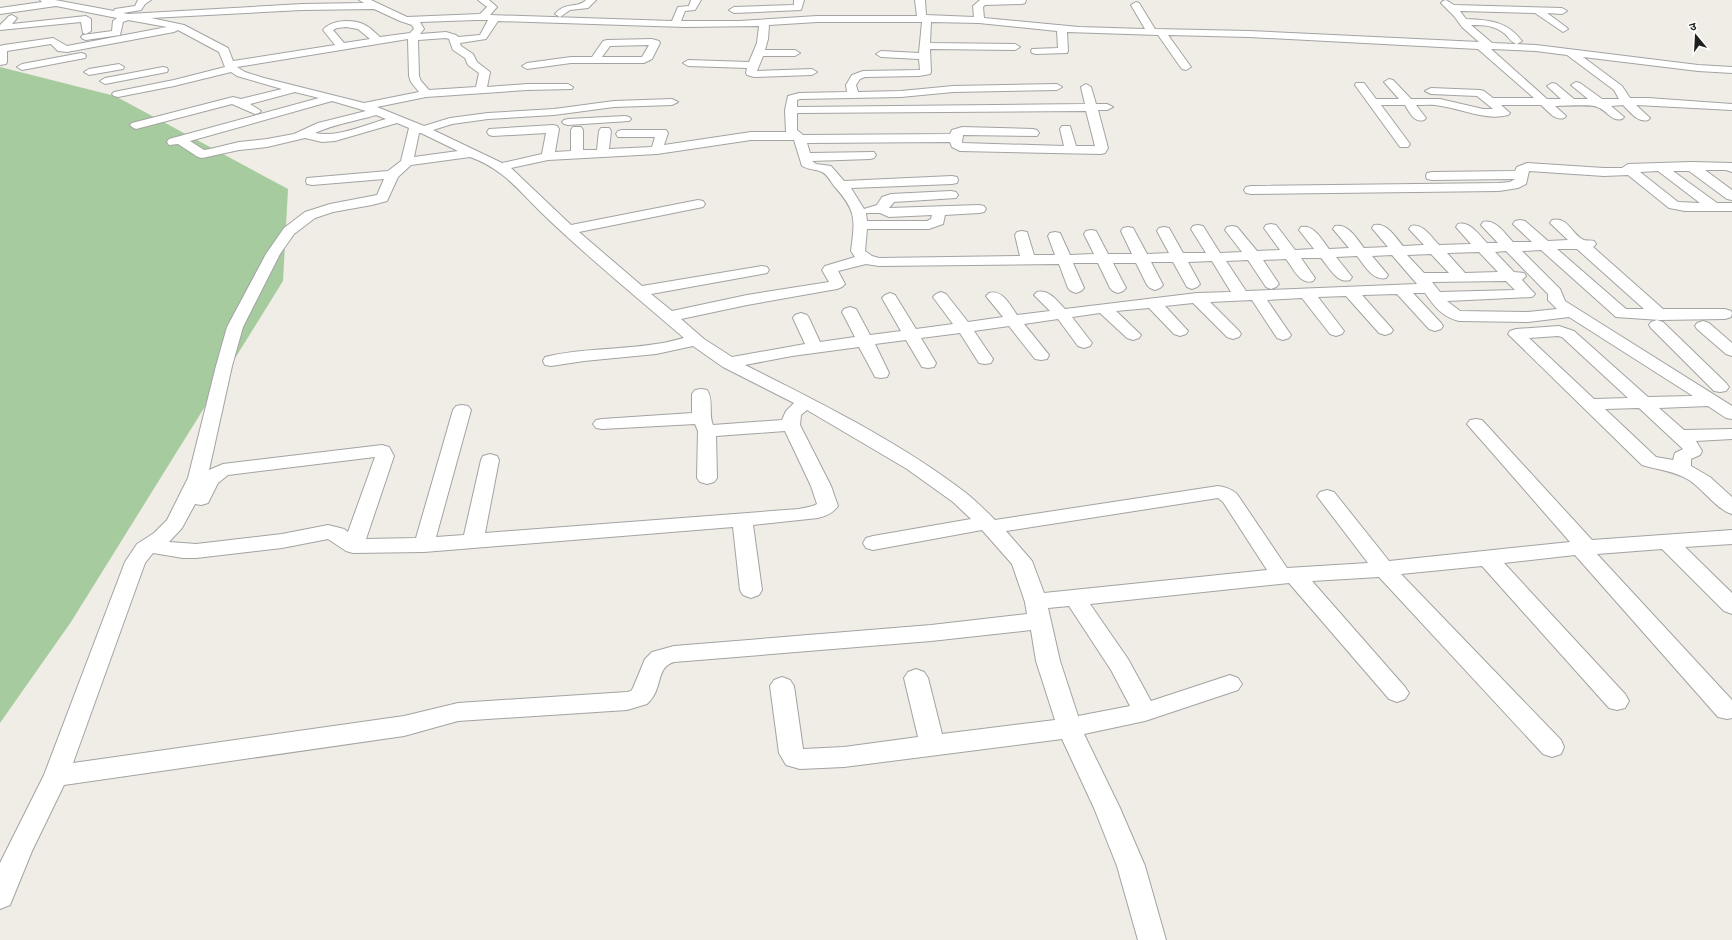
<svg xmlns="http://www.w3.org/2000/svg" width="1732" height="940" font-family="'DM Sans','Noto Sans Devanagari',sans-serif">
<rect width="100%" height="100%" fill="#efede6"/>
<!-- forest -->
<path fill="#a6cb9e" d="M0,67L115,96L288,189L283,281L71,622L0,723Z"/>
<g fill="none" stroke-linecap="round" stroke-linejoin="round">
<!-- minor casing -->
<g stroke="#a3a3a3" stroke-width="2">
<g id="minor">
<path d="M40,0H55L114,11L115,9L135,6L138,0H151L145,4L141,10L123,13L128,14L302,4L364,3L359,0H371L407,17L480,14L487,7L478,0H489L497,7L490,15L672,21L678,7L689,6L691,0H701L695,10L685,11L681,21H739L817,16H917L915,0H925L926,15L974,17L973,6L980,0H1026L1025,3L1022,4L985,5L983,7L984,18L1079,27L1145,29L1131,5L1136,2L1139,3L1155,29L1249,31L1479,42L1462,27L1454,16L1441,3L1443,1L1446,0L1454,5L1562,8L1567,11L1562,14L1547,13L1566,27L1568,29L1563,32L1535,13L1460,11L1466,19C1489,20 1507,21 1522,41L1517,44C1512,43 1509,38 1505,34C1494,25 1484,25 1471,25L1492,43L1536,45L1698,65L1732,67V73L1698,71L1583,57L1622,86L1630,98H1648L1732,104V110L1636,105L1650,118L1648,120C1638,123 1630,112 1623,105L1611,106L1624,117L1622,119C1611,122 1607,110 1597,107C1591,104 1564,106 1555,106L1566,116L1564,118C1555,121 1548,111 1541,105H1501L1510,113L1508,115C1486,121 1463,109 1441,106C1433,104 1424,105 1416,105L1426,118L1424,120C1414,123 1410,113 1405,105H1381L1410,144L1408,147H1400L1355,85L1356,83H1364L1376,99H1399L1384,82L1389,79L1393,80L1411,99H1440L1483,109H1493L1477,96L1431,94L1425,91L1431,88L1480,90L1484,91L1493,98H1534L1478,49L1249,37L1168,35L1191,67L1186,70L1182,69L1179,65L1158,35L1067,32L1068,51L1067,53L1036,54L1032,53L1031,51L1032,49L1058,48L1057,31L979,23L931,22L930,43L1015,44L1020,47L1015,50L930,49L931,72L930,74L919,76L865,77L860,79L856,85L858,92L901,91L953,86L1057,84L1062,87L1057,90L953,92L901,97L800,99L797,100V107L1085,104L1081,87L1086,84L1091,87L1096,104H1107L1113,107L1107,110H1098L1108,148L1105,153L1101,154L960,151L952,147L950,142L807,143L810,153L874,152L876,155L874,158L870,159L812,161L816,164L831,166L844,181L952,176L957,177L958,180L957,183L952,184L851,188L864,209L877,205L882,197L891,194L951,191L956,192L958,195L956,198L894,202L889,208L979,205L984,206L986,209L984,212L979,213L945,215L943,224L929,229H867L865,251L872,256L879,258L1020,256L1015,235L1017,232L1022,231L1027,232L1034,255H1055L1048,236L1050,233L1055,232L1060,233L1070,255L1094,254L1084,234L1086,231L1091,230L1096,231L1108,254H1132L1121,231L1123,228L1128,227L1133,228L1147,254L1169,253L1157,231L1159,228L1164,227L1169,228L1183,253H1206L1191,229L1193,226L1198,225L1203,226L1220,253L1242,252L1225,230L1227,227L1232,226L1237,227L1257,251L1280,250L1264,228L1266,225L1271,224L1276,225L1295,250L1314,249L1299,230L1301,227C1314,224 1322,240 1329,249L1349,248L1333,229L1335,226C1348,223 1357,239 1364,248L1388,247L1372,228L1374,225C1387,222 1396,238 1403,246L1424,245L1409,229L1411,226C1423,223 1431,237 1439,245L1471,244L1456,227L1458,224C1470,221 1479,235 1487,243H1498L1481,225L1483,222C1496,219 1505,234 1513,242H1532L1513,224L1515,221L1520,220L1525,221L1548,241L1568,240L1550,223L1552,220C1568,216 1572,235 1584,240C1587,241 1591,240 1594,241L1596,244L1593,247L1663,309H1725L1731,311L1732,313L1731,317L1725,319L1660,320L1616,317L1541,250L1522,251L1560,289L1565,301L1732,406V419L1726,418L1708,406L1659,408L1684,430L1732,429V439L1696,441L1702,451L1700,455L1691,459V466L1710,477L1732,497V514C1717,510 1703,489 1689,480C1674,471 1659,470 1642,465L1508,334L1510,331L1516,329L1559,326L1574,331L1648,397L1693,396L1569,317L1528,322L1459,321C1442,317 1434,306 1425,293H1413L1441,323L1443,326L1441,329L1435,331L1429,329L1397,294L1362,295L1393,330L1391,333L1385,335L1379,333L1346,296L1318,297L1344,331L1342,334L1336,336L1330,334L1302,298L1267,300L1291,335L1289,338L1283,340L1277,338L1252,300L1210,302L1239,331L1241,334L1239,337L1233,339L1227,337L1193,303L1165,306L1188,331L1186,334L1180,336L1174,334L1149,308L1116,311L1141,335L1139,338L1133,340L1127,338L1100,313L1072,317L1092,343L1090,346L1084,348L1078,346L1058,319L1024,324L1049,355L1047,359L1041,360L1035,359L1009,326L974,331L993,359L991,363L985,364L979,363L960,333L921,338L936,363L934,367L928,368L922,367L906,340L875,344L889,373L887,377L881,378L875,377L873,373L859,347L792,356L745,365C820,403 900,442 966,493C976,501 986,511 995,520L1218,486C1226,487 1231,489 1237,494L1287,568L1368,563L1317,496L1320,492L1327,490L1334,492L1389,561L1570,542L1467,424L1470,420L1476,419L1482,420L1592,540L1732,530V544L1685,547L1732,593V614L1724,611L1662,549L1597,554L1732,700V718L1727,719L1718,717L1575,555L1504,563L1625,694L1629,701L1625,708L1617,710L1609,708L1482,566L1401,574L1561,740L1564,747L1561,754L1552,757L1543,754L1379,577L1312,581L1405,687L1409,693L1405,699L1397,702L1389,699L1289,583L1090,604L1128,659L1151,701L1230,675L1238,678L1242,684L1238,690L1145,721L1084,734L1120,808L1145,866L1166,940H1138L1117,866L1094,808L1062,739L844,767L800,769L786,765L779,753L770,686L774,680L782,677L790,680L794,686L803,749L844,747L918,737L904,678L908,672L916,669L924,672L928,678L942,734L1055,720L1036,661L1031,630L931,641L674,662C660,666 661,679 656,691C654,696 651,700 647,704L627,710L458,721L404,736L64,785L32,851L10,905L0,909V863L44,775L125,562L137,544L154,533L167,520L188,478L216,366L227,327L266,254L284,228L305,212L330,204L377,195L384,179L312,185L307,184L306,181L307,178L388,171L401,161L409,128L397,123L335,141L322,142L305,138L267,147L239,150L202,158L198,157L178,144L169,145L167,142L169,139L319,98L295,92L250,104L261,111L259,113L255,114L232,104L136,129L132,127L130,125L132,123L233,97L241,99L282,89L237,76L231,72L174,86L118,97L114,96L112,94L114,92L174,80L225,67L219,52L178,30L174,32L67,52L58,51L51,44L7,51V62L6,64L0,65V46L4,45L53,38L67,46L167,27L128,20L123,22L120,35L86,40L83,39L81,37L83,35L112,31L113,21L117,18L56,6L0,14V8L42,2ZM374,9L400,21L412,25L414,29L410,33L380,37C375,33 371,28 365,25C354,19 331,19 323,30L335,45L233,61L228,48L184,25L151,18L302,10ZM476,20H488L480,35L458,37L456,35L446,32L420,34L424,29L420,22ZM498,21L685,27L759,26L757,43L749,62L688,60L683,63L688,66L747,68L746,73L747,75L754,77L812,75L817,72L812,69L757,71L763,56H795L800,53L795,50H765L768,39L769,25L817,22H922L919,53L881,51L876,54L881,57L919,59L920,70L863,71L852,75L846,85L847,92L799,93L788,96L785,110L786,132H751L664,145L668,133L666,130H622L618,131L616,134L618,137H655L652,147L609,149L611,131L609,128H601L599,131L597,150H583V130L581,127H573L571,130V151L555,152L559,129L557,126L553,125L489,129L487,132L489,135L493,136L546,133L542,154L502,163L433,130L452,124L488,119L554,115L614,107L672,105L678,102L672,99L614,101L554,109L488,113L450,118L424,126L377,107L426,97L527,90L572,89L573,87L568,84H527L487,87L490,72L477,62L473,54L461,46L460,43L486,39ZM346,27L358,29L370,39L344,43L333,30L337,28ZM446,38L449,39L453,50L465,58L468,65L479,73L476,87L429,90L421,81L419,76L418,40ZM408,39L409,76L411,82L419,92L364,103L264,78L245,72L237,67ZM1491,49L1536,51L1567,55L1614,90L1619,99H1602L1580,83L1576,82L1571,85L1588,99H1574L1556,84L1552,83L1547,86L1561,99H1547ZM332,101L366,111L318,123L294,134L267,139L239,142L210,149L204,150L190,141ZM1086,111L1095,146H1076L1070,126H1062L1060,129L1064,146L962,143L963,135L1037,136L1039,133L1037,130L1033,129L962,127L952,130L950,134L803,135L797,130V113ZM376,115L386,119C365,125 336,138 315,133C334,124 356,121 376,115ZM419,133H421L458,151L414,157ZM751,140H794L802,166C809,170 815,169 822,172C827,174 831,182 834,186C857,211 855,219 851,251L855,257L825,266L822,270L829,282L747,295L672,311L651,294L762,274L767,273L769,270L767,267L762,266L642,286L579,232L703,207L705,204L703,201L698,200L571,225L511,168L548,160L657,154ZM470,157C505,169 522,195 548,219C591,260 639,299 684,338C675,340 665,343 656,344C619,350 581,348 545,357L543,361L545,365L551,366L584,361L656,354L693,346L723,367L794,403L786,411L782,420L713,425C708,414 714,400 707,390L701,389L695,390L692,394V413L602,419L596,420L593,424L596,428L602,429L695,424L698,431L697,478L700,482L707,484L714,482L717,478L716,436L785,431L811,486L817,504L813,506L799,509L485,533L499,460L497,456L490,454L483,456L481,460L464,535L436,537L471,410L468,406L462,405L456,406L453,410L416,538L366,539L394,456L389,447L382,445L223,464L209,470L232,366L243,327L280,254L294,234L315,218L333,212L372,205L387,201L398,177L411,165ZM866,213H880L889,217L932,215L931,219L927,221H867ZM1557,249H1577L1644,309H1626ZM1506,251L1548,294V300L1557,309L1528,312L1460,311L1447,301L1532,297L1535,294L1522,280L1526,276L1524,273L1514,272L1495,252ZM1479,252L1498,272L1465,273L1447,253ZM1431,254L1449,273H1424L1407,255ZM1392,255L1417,284L1246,291L1226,261L1248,260L1266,287L1271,289L1276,287L1279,284L1263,260L1286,259C1294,269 1300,285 1313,281L1315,278L1301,258H1321C1329,267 1337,284 1350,280L1352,277L1336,257L1357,256C1365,266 1373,281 1386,278L1388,275L1372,256ZM1212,261L1231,292L1197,293L1065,309C1057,301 1049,289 1037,292L1034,295L1050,311L1017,315C1010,305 1002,289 989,293L986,296L1003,317L968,322L946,294L941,292L936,294L933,297L953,324L916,329L895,295L890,293L885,295L882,298L901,331L870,335L856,309L850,307L844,309L842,312L855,337L820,342L809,318L807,315L801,313L795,315L793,318L805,344L732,357L704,339L681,319L747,305L837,289L842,287L845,284L838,271L866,264L879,266L1059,264L1068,288L1071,291L1076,293L1081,291L1084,288L1073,263H1098L1110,288L1113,291L1118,293L1123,291L1126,288L1113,263H1136L1147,285L1150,288L1155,290L1160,288L1163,285L1151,262H1173L1187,287L1192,289L1197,287L1200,284L1188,262ZM1506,281L1515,290L1440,292L1432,282ZM1558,336L1562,337L1628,398L1594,399L1529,338ZM1639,408L1683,449L1675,453L1673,460L1656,457L1605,409ZM807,410L907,469L953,502L971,519L873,536L866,538L863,543L866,548L873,550L982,530L1012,564L1025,602L1027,614L931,625L674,646L652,652L645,659L633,688L631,691L627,692L458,703L404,716L73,763L145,563L153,553L183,558H196L282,548L328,539L346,551L353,553L424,552L733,527L740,590L743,595L751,598L759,595L762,590L753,525L818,518C826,516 833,513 838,506L831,486L800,425L801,415ZM375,457L348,532L344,529L328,525L282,534L196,544L169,542L182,528L195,504L201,505L208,503L218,483L228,475ZM1218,498L1223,502L1267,570L1044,593L1032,561L1006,531ZM1069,606L1111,670L1130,706L1078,716L1060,661L1048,608Z"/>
<path d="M586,0H596L588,8L570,10L560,17L555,14C566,1 577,9 586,0Z"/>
<path d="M794,0H804L801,10L734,13L729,10L734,7L794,5Z"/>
<path d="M12,15L17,18L12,24L86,16L91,19V31L86,34L83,33L81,22L0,30V25L9,16Z"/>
<path d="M652,39L659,41L660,43L652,59L644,63H571L527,69L522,66L527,63L571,57H592L603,41L607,40ZM649,45L642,57H602L610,46Z"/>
<path d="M81,53L85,54L86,56L85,58L22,70L17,67L22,64Z"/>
<path d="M119,64L124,67L123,69L89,75L84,72L89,69Z"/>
<path d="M163,67L167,68L168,70L167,72L105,84L100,81L105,78Z"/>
<path d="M625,116L629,117L631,119L629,121L568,125L564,124L562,122L564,120L568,119Z"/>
<path d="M1691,162L1732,163V172L1726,170H1705L1732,190V200L1727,199L1689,171H1673L1717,203H1732V211H1685L1669,208L1628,175L1604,176L1529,171L1526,184L1518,188L1499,191L1251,194L1246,193L1244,190L1246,187L1251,186L1499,183L1510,182L1515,179L1432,180L1427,179L1426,176L1427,173L1432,172L1515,171L1517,167L1527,163L1604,168H1622L1628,164ZM1658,171L1700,203L1678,202L1640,172Z"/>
<path d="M1657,320L1663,322L1726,383L1729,387L1726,391L1720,392L1714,391L1651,328L1649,325L1651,322Z"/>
<path d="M1703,321L1709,323L1732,343V356L1726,354L1697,329L1695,326L1697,323Z"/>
</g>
</g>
<!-- minor -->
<use href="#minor" fill="#fff" fill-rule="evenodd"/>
</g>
<!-- north arrow -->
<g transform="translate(1696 36) rotate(342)" stroke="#ffffff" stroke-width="3" paint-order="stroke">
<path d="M0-3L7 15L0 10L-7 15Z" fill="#1f1f1f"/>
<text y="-6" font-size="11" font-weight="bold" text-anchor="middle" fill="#1f1f1f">उ</text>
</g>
</svg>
